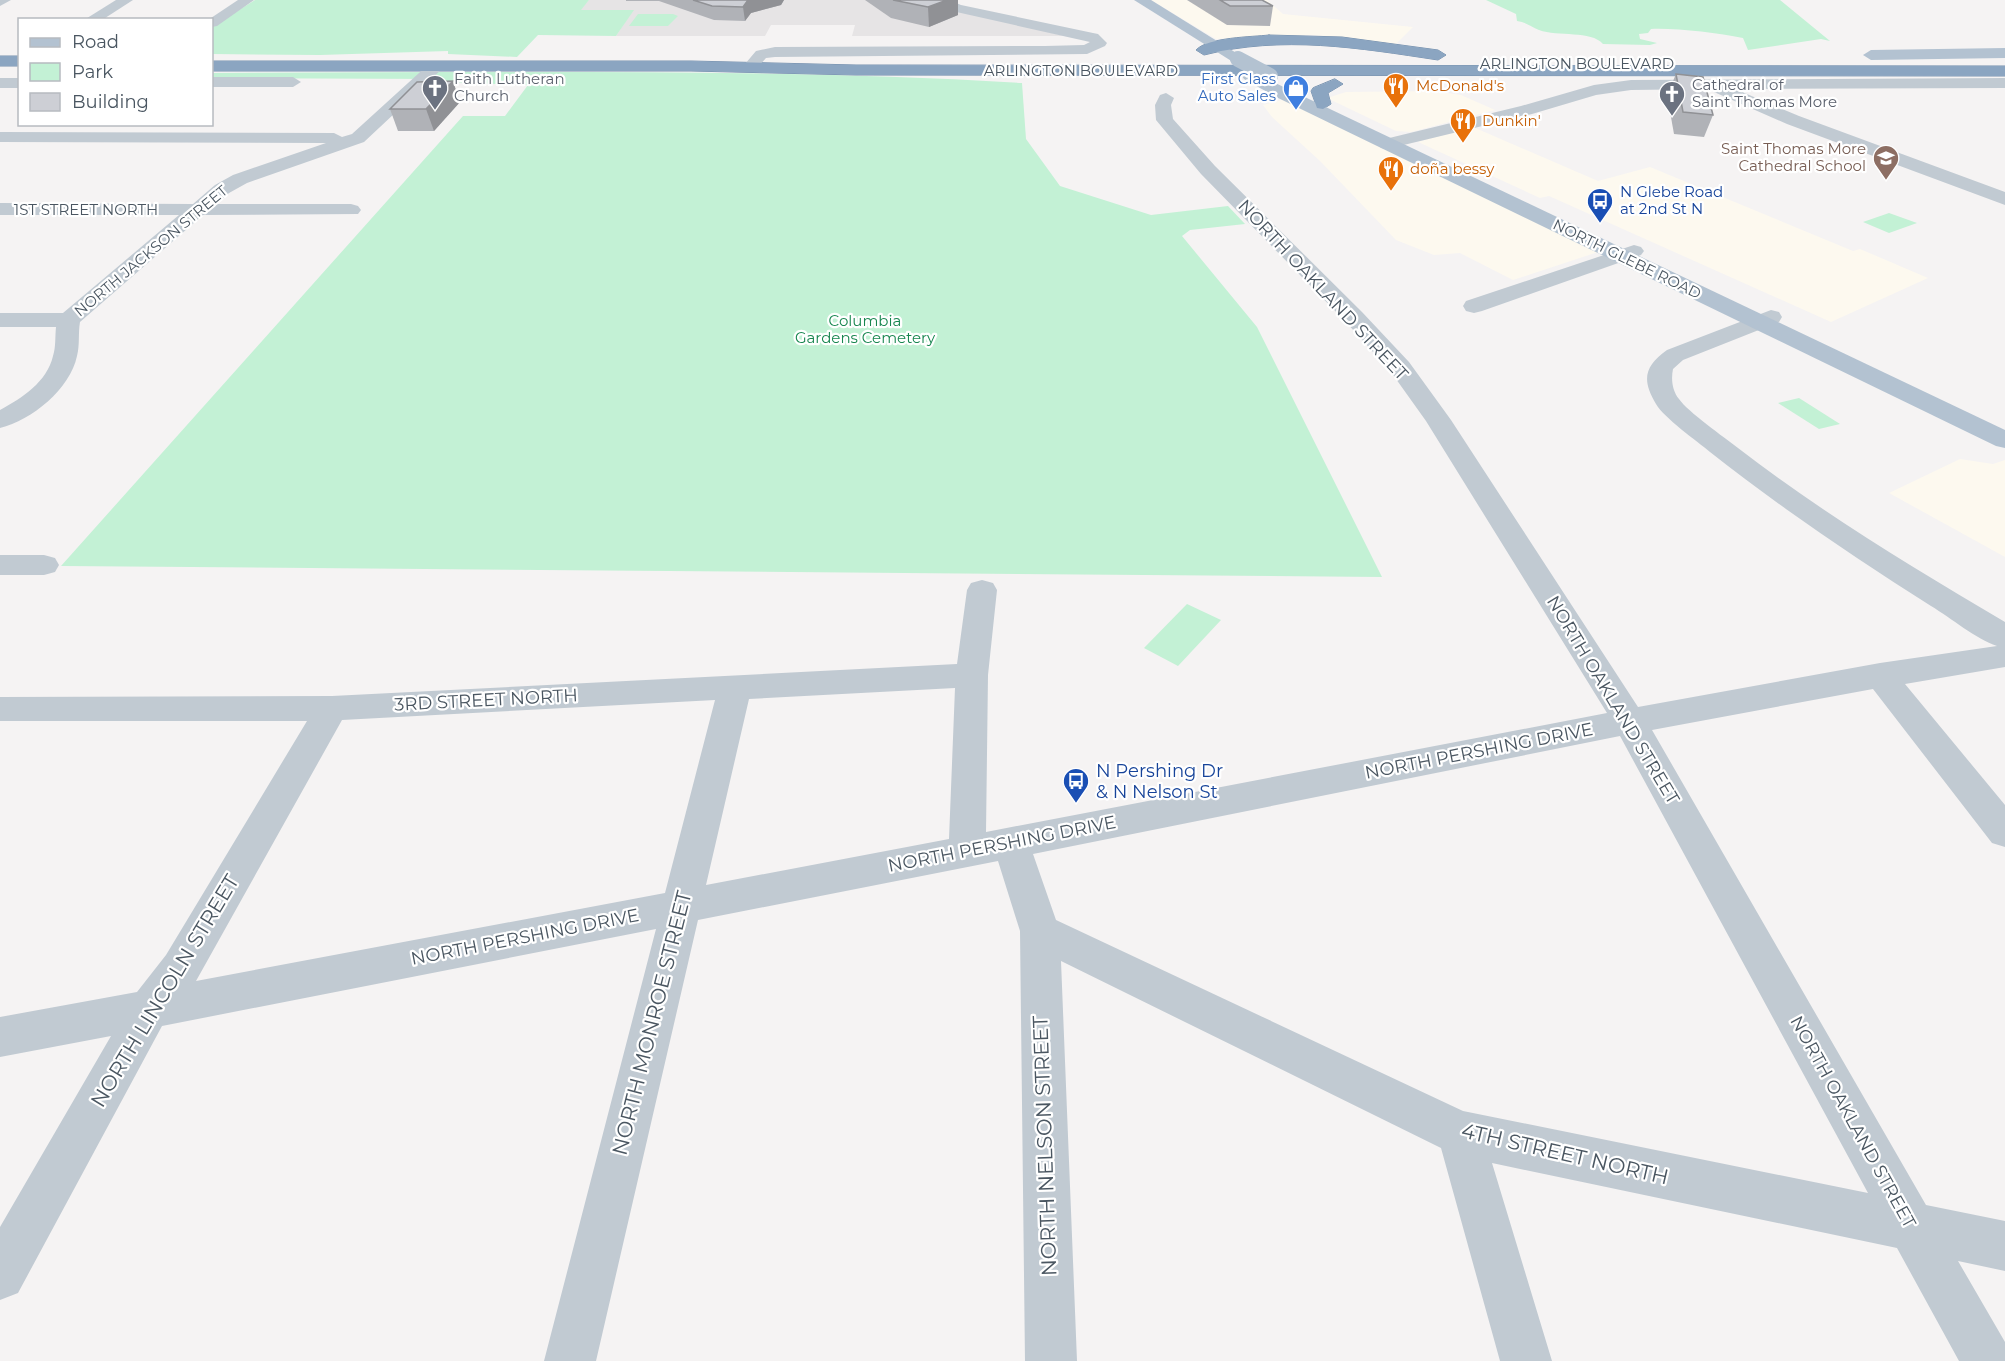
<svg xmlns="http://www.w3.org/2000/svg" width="2005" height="1361" font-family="Montserrat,sans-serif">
<rect width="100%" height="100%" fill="#f5f3f3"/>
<!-- commercial -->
<g fill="#fdf9ef">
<path d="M1151,0H1267L1283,14L1413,27L1395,45L1344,37L1309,35L1216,39Z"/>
<path d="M1435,91L1461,95L1495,110L1411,132L1396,131L1327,98L1346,92Z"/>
<path d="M1285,99L1598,252L1513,280L1460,253L1434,255L1396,240L1320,161L1272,117L1263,105Z"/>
<path d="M1473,127L1598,181L1650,167L1853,251L1860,249L1928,278L1831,322L1549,196L1540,198L1418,142Z"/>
<path d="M1960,459L1993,464L2005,460V557L1889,493Z"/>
</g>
<!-- education -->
<path fill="#e6e4e5" d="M589,0H916L1064,36H852L855,25H771L765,36H616L633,10H580Z"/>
<!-- green -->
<g fill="#c3f1d5">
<path d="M255,0H589L581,10H634L616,36L538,35L517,57L448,54V51L320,55L212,54V27Z"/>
<path d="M1486,0H1780L1830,41L1821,39L1748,50L1743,38C1717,33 1677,28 1651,29L1648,33L1639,34L1640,39L1657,43L1650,45L1603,44C1591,30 1558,37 1539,30C1531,27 1526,22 1517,21L1516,14Z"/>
<path d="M638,14H673L678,16L668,26H629Z"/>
<path d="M445,72C638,72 830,71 1022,83L1026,139L1060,186L1151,215L1228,206L1245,224L1190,230L1182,236L1257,327L1382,577L61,566L463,116H505L528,85L439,82L437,79L212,78V73Z"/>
<path d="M1889,213L1917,223L1889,233L1863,222Z"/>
<path d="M1799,398L1840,424L1819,429L1778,403Z"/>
<path d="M1187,604L1221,620L1178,666L1144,648Z"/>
</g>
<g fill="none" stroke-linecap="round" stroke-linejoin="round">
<!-- highway casing -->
<g stroke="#7690ad" stroke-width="1">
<g id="highway">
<path d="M1269,35L1342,37L1438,50L1446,55L1438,60C1359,48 1282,35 1204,55L1196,50C1208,37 1252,37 1269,35Z"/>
<rect x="0" y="56" width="20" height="10"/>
<path d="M212,61H691L856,65L2005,66V76L856,75L691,71H212Z"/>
<path d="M1335,79L1343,84L1328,93L1331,104L1323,109L1317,108L1311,91L1313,88Z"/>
</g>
</g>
<!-- minor -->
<g fill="#c1cad2" fill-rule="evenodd">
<path d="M0,0H11L0,6Z"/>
<path d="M116,0H133L102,20H84Z"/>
<path d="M238,0H254L217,26L212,27V20H208Z"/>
<path d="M929,0H949L961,5L1093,33L1098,34L1107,43L1105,46L1087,54L775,57L766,58L758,67H748L745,64L756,51L775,47L1045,46L1084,45L1090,42L952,11Z"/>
<path d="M436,61L444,66L442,69L364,142L247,183L229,193L216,204H351L358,206L361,210L358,214L203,215L80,322C78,333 80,345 77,356C70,389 32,420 0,428V410C22,398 47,382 53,356C56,347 55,336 56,327H0V313H63L179,215H0V203L193,204L215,185L233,175L326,143L0,142V132L334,133L342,137L352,134L430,63Z"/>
<path d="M212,77H293L301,82L293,87H212Z"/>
<rect x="0" y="78" width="20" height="10"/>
<path d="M2005,78V88L1735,89L1799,116L2005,192V205L1787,124L1714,92L1712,89L1631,90L1596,95L1532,114L1387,149L1381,148L1378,144L1381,140L1521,106L1594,85L1631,80Z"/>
<path d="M1166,93L1174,98L1171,105L1173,119L1215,166L1362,312L1409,362L1451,420L1638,707L1880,663L1997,646C1976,639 1951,618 1931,606C1855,558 1781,508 1710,452C1697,441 1664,418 1656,404C1641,379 1645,366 1667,350L1771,310L1779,312L1782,317L1779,322L1683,360L1673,369C1671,379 1672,390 1679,399C1688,412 1724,437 1738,448C1822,513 1914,568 2005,622V667L1905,684L2005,805V847L1992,843L1873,689L1652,730L1926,1205L2005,1221V1271L1958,1261L2005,1342V1361H1959L1897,1248L1492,1163L1552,1361H1500L1441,1148L1061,961L1077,1361H1025L1020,931L998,861L698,920L596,1361H544L656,929L162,1026L18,1293L0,1300V1227L111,1036L0,1057V1017L137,992L166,955L307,721H0V697L332,696L957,664L967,590L971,583L982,580L993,583L997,590L988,675L986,832L1607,713L1426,421L1391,372L1346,322L1201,174L1156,120L1155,105L1160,95ZM955,688L949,839L706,885L749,699ZM715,700L665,893L196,981L342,720ZM1620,736L1868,1193L1463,1111L1056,920L1033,854Z"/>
<path d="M1634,245L1641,247L1644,251L1641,255L1482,311L1474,313L1466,311L1463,306L1466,301Z"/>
<path d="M0,555H44L55,558L59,565L55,572L44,575H0Z"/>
</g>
<!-- major -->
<g fill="#b3c2d1" fill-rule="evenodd">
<path d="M1134,0H1151L1246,59L1243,62H1233Z"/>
<path d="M2005,48V58L1871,60L1863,55L1871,50Z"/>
<path d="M1250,71L2005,430V448L1996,446L1274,96L1244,79L1242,76L1244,73Z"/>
</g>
<!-- highway -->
<use href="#highway" fill="#8ba5c1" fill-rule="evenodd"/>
<!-- major-bridge -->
<path stroke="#b3c2d1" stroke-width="16" d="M1238,59L1270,76"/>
</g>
<!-- wall -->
<g fill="#b0b2b7">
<path d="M626,0H784L781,5L751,13L745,21L714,20L659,1H626Z"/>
<path d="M865,0H958V15L929,27L891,18Z"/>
<path d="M1187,0H1262L1273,6L1270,26L1227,25Z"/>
<path d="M1676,74L1713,115L1704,137L1674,134L1667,95Z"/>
<path d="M460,102L434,131H398L390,109Z"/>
</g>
<!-- shaded-wall -->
<g fill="#909195">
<path d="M748,0H784L781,5L751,13L745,21L743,7Z"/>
<path d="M947,0H958V15L929,27L928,7Z"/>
<path d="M453,81L460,102L434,131L426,109Z"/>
</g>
<!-- building -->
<g fill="#cdcfd5" stroke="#909195" stroke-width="1.5">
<path d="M693,0H748L743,7L712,6Z"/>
<path d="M893,0H947L928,7Z"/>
<path d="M1220,0H1262L1273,6H1230Z"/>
<path d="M1676,74L1703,77L1713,115L1683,112Z"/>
<path d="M453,81L426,109H390L417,82Z"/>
</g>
<!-- icons -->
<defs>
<g id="restaurant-pin" transform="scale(1.35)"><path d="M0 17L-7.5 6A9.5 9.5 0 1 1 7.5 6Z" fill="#e8710a" stroke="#fff"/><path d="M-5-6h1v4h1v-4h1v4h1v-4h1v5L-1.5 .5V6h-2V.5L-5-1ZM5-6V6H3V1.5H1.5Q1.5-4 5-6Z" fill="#fff"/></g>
<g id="church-pin" transform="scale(1.35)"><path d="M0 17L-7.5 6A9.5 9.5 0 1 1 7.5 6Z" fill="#6b7280" stroke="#fff"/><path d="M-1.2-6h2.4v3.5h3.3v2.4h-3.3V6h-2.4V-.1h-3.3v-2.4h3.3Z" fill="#fff"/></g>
<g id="shop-pin" transform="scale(1.35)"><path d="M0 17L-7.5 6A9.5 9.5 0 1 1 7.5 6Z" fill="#3f7fe0" stroke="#fff"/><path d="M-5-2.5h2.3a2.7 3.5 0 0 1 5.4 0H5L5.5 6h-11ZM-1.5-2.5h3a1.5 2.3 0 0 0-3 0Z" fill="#fff"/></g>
<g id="school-pin" transform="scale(1.35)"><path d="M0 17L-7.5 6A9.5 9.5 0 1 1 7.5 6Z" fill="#8d6e63" stroke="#fff"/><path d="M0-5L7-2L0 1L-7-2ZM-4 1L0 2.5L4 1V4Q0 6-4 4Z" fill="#fff"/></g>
<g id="bus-pin" transform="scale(1.35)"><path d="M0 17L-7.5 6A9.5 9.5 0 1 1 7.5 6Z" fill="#1a4fb4" stroke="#fff"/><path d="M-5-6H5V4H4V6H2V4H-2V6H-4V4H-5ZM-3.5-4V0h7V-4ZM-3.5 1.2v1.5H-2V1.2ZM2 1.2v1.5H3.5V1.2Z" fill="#fff"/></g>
</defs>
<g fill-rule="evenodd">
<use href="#restaurant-pin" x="1396" y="86"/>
<use href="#church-pin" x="435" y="88"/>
<use href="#shop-pin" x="1296" y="88"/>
<use href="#church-pin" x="1672" y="94"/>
<use href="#restaurant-pin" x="1463" y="121"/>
<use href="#school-pin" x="1886" y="158"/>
<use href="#restaurant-pin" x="1391" y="169"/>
<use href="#bus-pin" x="1600" y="201"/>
<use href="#bus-pin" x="1076" y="781"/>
</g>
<g text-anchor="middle" stroke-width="4.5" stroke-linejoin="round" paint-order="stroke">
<!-- far-street labels -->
<g font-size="15" fill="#4a5661" stroke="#fff">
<text x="1577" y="69">ARLINGTON BOULEVARD</text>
<text x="1081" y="76">ARLINGTON BOULEVARD</text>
<text x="86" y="215">1ST STREET NORTH</text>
<text transform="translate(151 251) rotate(-40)" y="5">NORTH JACKSON STREET</text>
<text transform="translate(1627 259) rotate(26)" y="5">NORTH GLEBE ROAD</text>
</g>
<!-- far-worship labels -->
<g font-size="15" fill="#5b616d" stroke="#fff" text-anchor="start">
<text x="454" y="84">Faith Lutheran<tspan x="454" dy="17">Church</tspan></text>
<text x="1692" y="90">Cathedral of<tspan x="1692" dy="17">Saint Thomas More</tspan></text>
</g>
<!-- far-shop labels -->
<g font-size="15" fill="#366cbe" stroke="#fff" text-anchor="end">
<text x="1276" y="84">First Class<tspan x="1276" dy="17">Auto Sales</tspan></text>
</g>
<!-- far-food labels -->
<g font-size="15" fill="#c56008" stroke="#fff" text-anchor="start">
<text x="1416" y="91">McDonald's</text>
<text x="1482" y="126">Dunkin'</text>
<text x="1410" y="174">doña bessy</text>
</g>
<!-- far-education labels -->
<g font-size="15" fill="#785e54" stroke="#fff" text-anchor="end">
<text x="1866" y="154">Saint Thomas More<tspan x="1866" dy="17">Cathedral School</tspan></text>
</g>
<!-- far-transit labels -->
<g font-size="15" fill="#164399" stroke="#fff" text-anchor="start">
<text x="1620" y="197">N Glebe Road<tspan x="1620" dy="17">at 2nd St N</tspan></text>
</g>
<!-- far-park labels -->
<g font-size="15" fill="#17864f" stroke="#fff">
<text x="865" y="326">Columbia<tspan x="865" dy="17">Gardens Cemetery</tspan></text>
</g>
<!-- street labels -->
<g font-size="18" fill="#4a5661" stroke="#fff">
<text transform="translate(1323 290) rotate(47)" y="6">NORTH OAKLAND STREET</text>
<text transform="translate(486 700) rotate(-3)" y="6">3RD STREET NORTH</text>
<text transform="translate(1613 700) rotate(59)" y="6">NORTH OAKLAND STREET</text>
<text transform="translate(1479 751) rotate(-11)" y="6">NORTH PERSHING DRIVE</text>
<text transform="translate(1002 844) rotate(-11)" y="6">NORTH PERSHING DRIVE</text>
<text transform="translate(525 937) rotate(-11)" y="6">NORTH PERSHING DRIVE</text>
<text transform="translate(1853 1122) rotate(61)" y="6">NORTH OAKLAND STREET</text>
</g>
<!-- transit labels -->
<g font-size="18" fill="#164399" stroke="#fff" text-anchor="start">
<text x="1096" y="777">N Pershing Dr<tspan x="1096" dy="21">&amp; N Nelson St</tspan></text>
</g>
<!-- near-street labels -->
<g font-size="21" fill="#4a5661" stroke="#fff">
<text transform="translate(165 991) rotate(-59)" y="7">NORTH LINCOLN STREET</text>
<text transform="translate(652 1023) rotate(-76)" y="7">NORTH MONROE STREET</text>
<text transform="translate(1045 1146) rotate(-92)" y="7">NORTH NELSON STREET</text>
<text transform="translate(1565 1154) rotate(13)" y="7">4TH STREET NORTH</text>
</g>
</g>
<!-- legend -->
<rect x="18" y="18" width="195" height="108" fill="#ffffff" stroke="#b7bbc0" stroke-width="1.5"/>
<rect x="30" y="38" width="30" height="9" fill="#b3c2d1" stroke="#b7bbc0" stroke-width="1.5"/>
<text x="72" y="48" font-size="18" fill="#4a5661">Road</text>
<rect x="30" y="63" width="30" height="18" fill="#c3f1d5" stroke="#b7bbc0" stroke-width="1.5"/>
<text x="72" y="78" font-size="18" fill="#4a5661">Park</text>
<rect x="30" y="93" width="30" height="18" fill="#cdcfd5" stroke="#b7bbc0" stroke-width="1.5"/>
<text x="72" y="108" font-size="18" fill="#4a5661">Building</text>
</svg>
